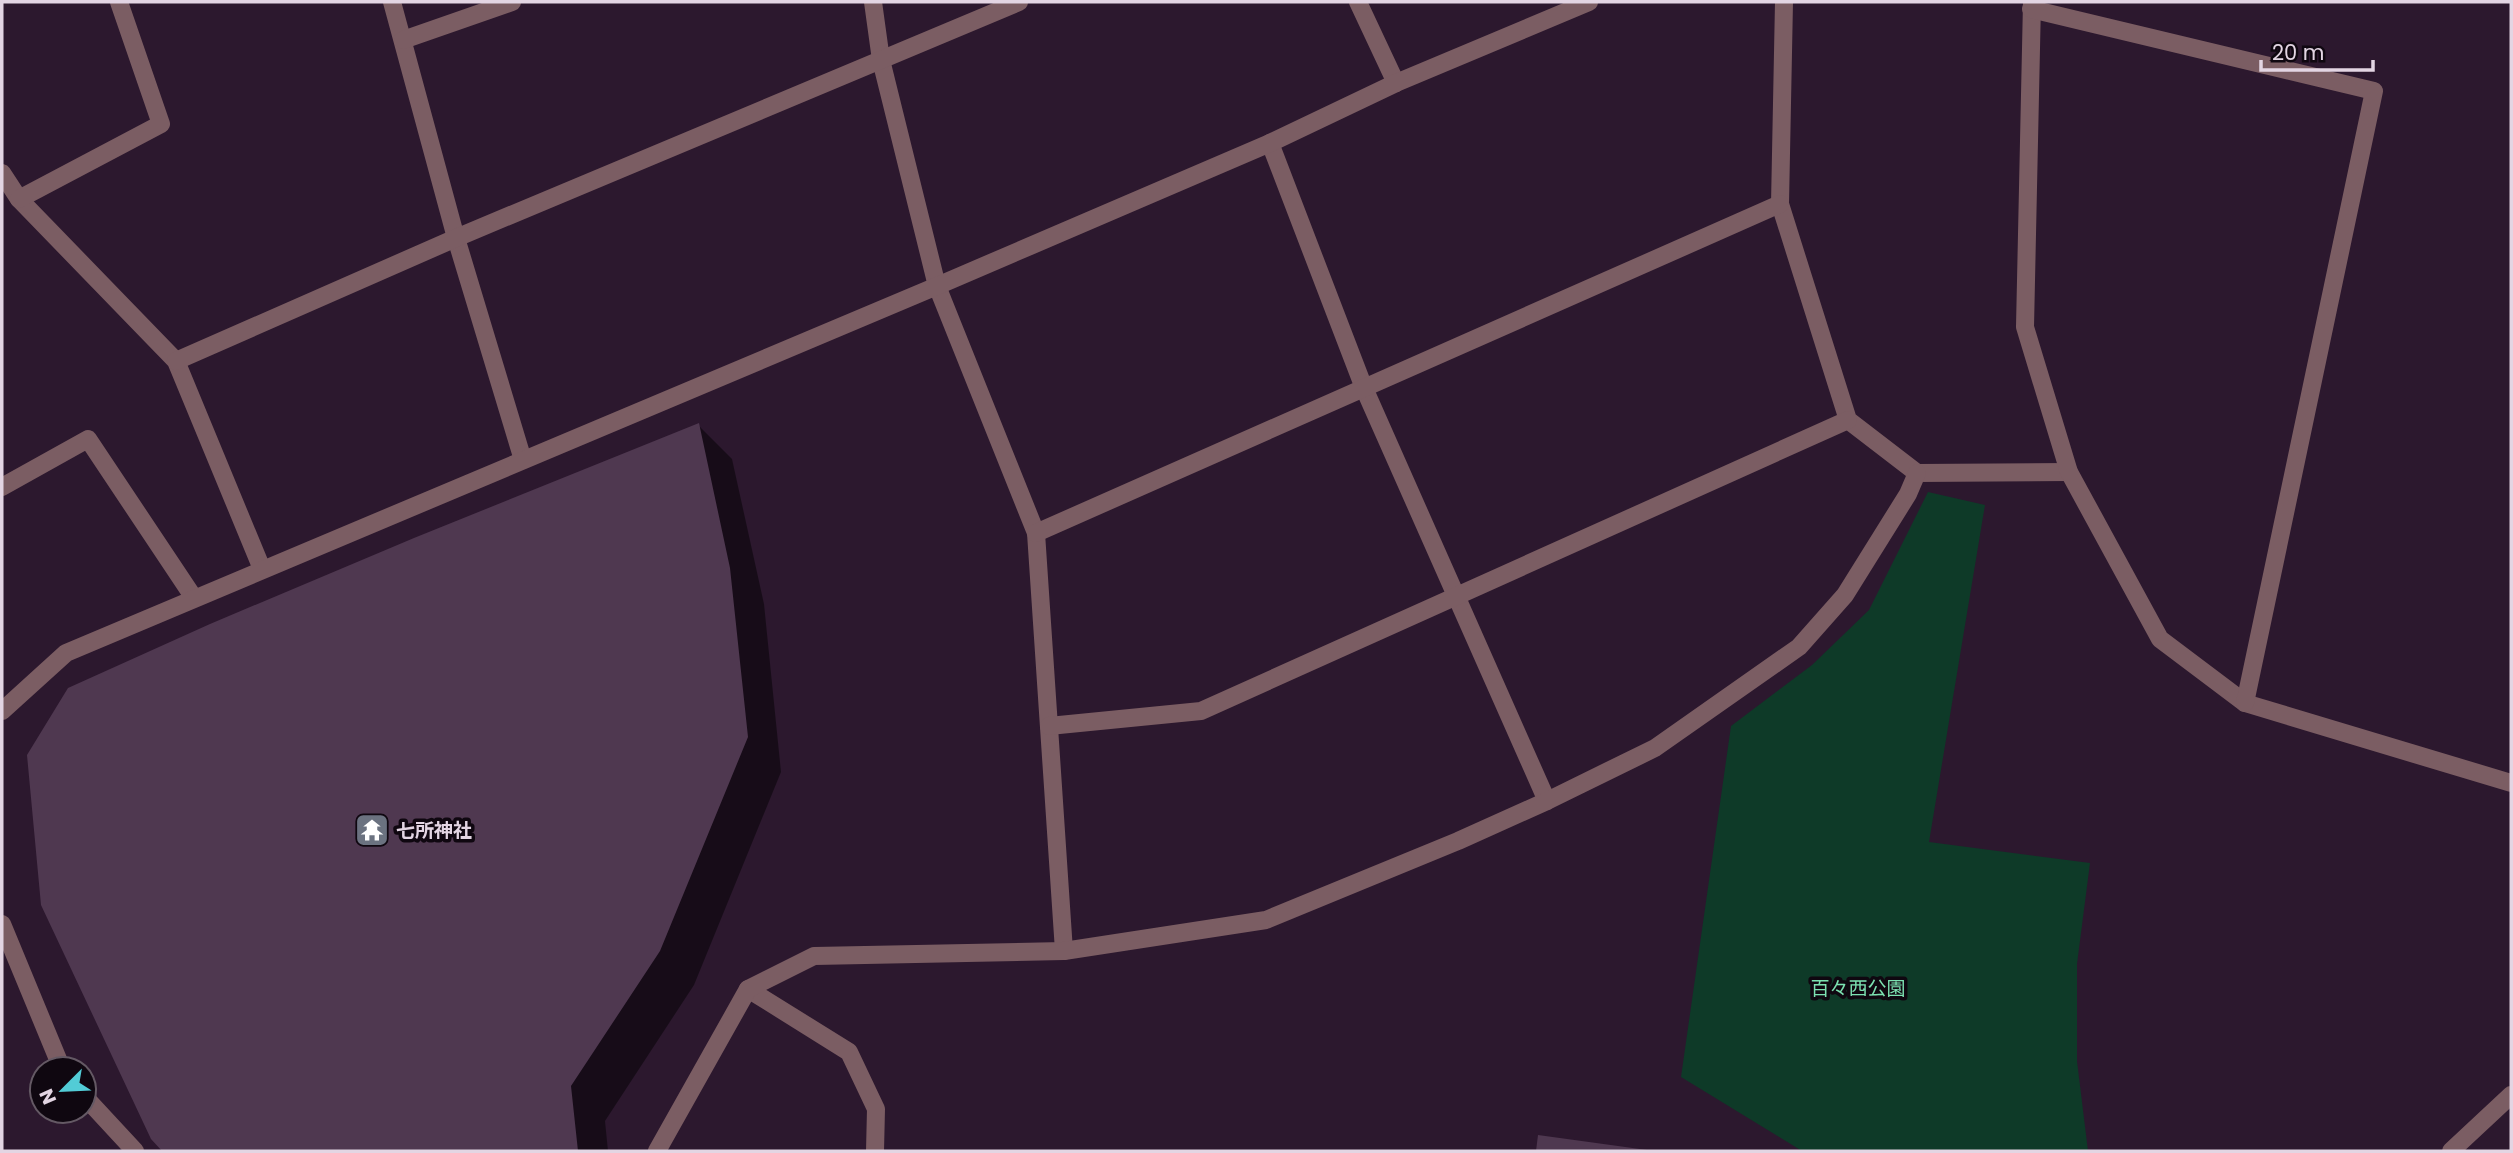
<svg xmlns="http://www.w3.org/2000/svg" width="2513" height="1153" font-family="Poppins,'Noto Sans JP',sans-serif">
<rect width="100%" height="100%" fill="#2c182e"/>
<!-- green -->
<path fill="#0e3a28" d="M1928,492L1985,505L1929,842L2090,863L2077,964V1061L2088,1151H1802L1681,1077L1731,726L1812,665L1869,610Z"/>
<!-- shadow -->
<g fill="#0007">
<path d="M698,425L732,459L764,604L781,772L694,985L605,1121L608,1151H164L153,1138Z"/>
<path d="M1539,1137L1646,1151H1538Z"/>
</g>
<!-- building -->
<g fill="#4f3850">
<path d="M699,423L730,568L748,737L660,951L571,1086L578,1151H162L151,1139L41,905L27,755L68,688L210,624L414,538Z"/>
<path d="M1538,1135L1647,1150V1151H1536Z"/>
</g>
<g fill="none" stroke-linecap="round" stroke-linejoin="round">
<!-- minor -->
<g stroke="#7b5d63" stroke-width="18">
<path d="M392,2L456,238L523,460"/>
<path d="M873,2L881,60L937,286L1036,533L1064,951"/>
<path d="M1358,2L1396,83"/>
<path d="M1784,2L1780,204L1848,420L1917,473L2069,472"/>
<path d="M2032,2L2025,327L2069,472L2160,639L2245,703L2511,783"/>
<path d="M2031,9L2374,91L2245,703"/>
<path d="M403,40L512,2"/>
<path d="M1270,143L1364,388L1547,801"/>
<path d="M2,173L19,199L176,361L262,569"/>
<path d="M19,199L161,124L119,2"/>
<path d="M176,361L456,238L1019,2"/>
<path d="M2,487L88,439L194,598"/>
<path d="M1036,533L1780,204"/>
<path d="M2,711L66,653L937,286L1270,143L1396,83L1589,2"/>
<path d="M1049,726L1201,711L1848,420"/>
<path d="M2,924L62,1069"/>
<path d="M748,989L849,1052L876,1109L875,1151"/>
<path d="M84,1096L135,1151"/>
<path d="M657,1151L748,989L814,956L1064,951L1266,920L1458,841L1547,801L1655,748L1799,647L1845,595L1908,494L1917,473"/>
<path d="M2451,1151L2511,1095"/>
</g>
</g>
<!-- icons -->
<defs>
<g id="temple-square" transform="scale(1.75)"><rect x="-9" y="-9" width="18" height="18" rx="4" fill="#6b7280" stroke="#0f0710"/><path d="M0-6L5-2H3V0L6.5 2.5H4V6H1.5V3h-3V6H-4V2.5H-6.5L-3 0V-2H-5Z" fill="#fff"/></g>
</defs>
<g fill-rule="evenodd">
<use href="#temple-square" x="372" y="830"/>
</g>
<g text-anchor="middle" stroke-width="7" stroke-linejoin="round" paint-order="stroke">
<!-- poi labels -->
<g font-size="19" font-weight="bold" fill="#e3d5e3" stroke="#0f0710" text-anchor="start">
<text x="396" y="837">七所神社</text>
</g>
<!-- park labels -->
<g font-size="19" fill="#7ce1b1" stroke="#0f0710">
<text x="1858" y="995">百々西公園</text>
</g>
</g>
<!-- border -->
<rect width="2513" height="1153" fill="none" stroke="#e3d5e3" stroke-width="7"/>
<!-- north arrow -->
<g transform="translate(63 1090) rotate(246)"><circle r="33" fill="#0f0710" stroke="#645964" stroke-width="2"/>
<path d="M0-5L12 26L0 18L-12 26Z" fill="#52ccd6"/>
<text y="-10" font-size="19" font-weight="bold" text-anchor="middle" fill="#e3d5e3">N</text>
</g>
<!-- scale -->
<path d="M2261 60v10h112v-10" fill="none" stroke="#e3d5e3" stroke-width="3.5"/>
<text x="2272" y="60" font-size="21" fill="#e3d5e3" stroke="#0f0710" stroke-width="5" paint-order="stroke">20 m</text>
</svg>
